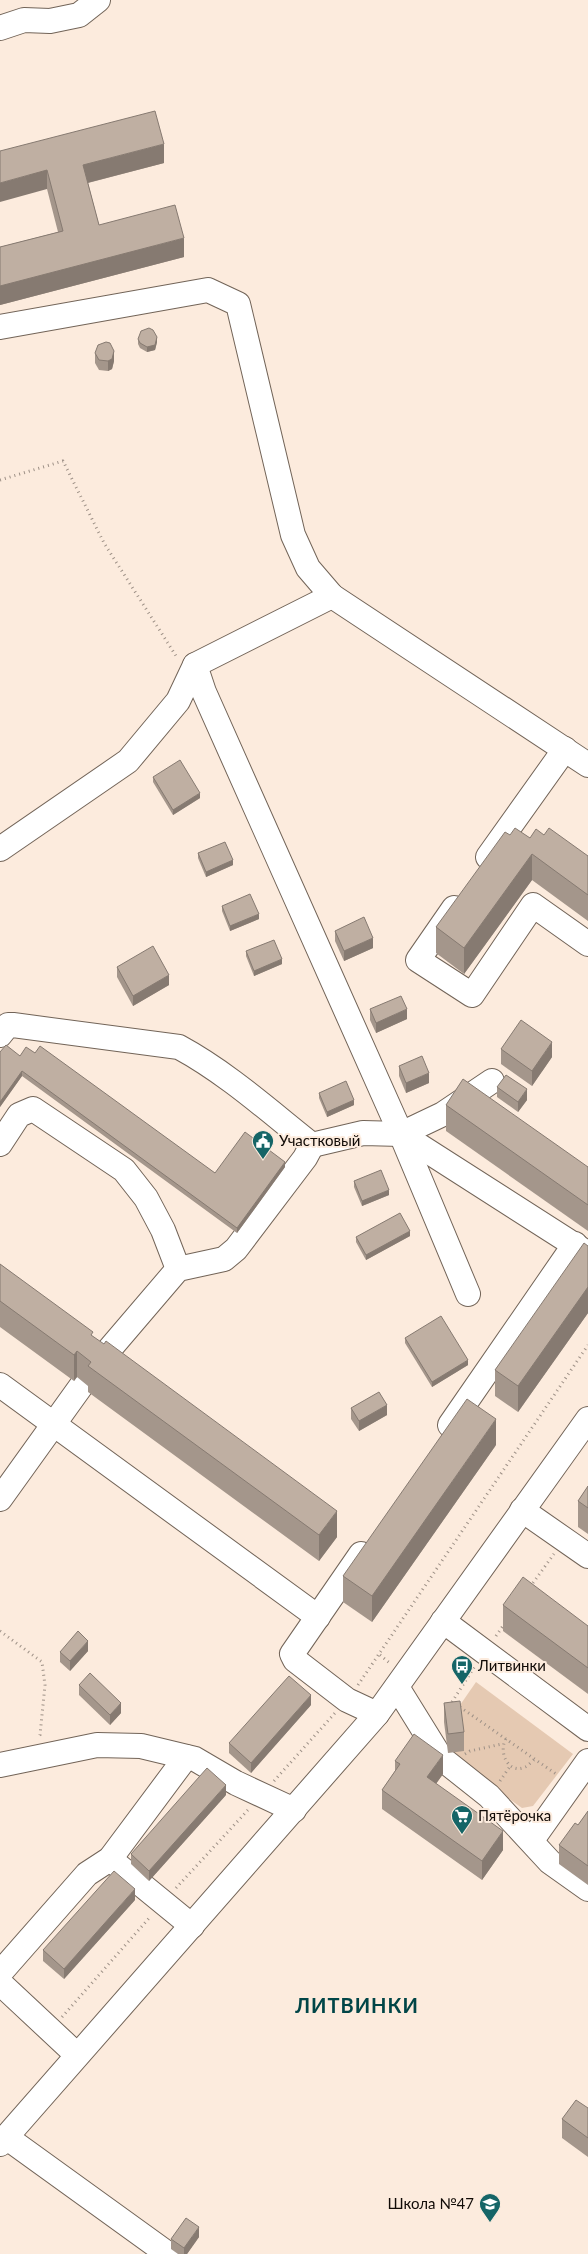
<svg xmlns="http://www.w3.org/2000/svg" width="588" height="2254" font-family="Lato,sans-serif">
<rect width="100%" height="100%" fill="#fcebdd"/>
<!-- green -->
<path fill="#e5c9b2" d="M476,1682L573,1754L533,1806L522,1808L454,1760L448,1753L449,1721Z"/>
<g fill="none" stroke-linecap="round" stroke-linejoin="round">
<!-- minor casing -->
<g stroke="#726458" stroke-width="26">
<g id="minor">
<path d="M0,28L24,20L50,21L79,15L98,0"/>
<path d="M0,327L208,290L238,304L293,535L308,568L332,596L588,765"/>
<path d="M332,596L195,665L204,692L401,1134L468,1294"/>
<path d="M0,849L128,761L178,701L195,665"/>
<path d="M488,857L565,749"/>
<path d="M454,908L418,960L472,995L533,905L588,944"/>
<path d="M0,1035L8,1025H13L179,1047C227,1073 269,1111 312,1145L363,1133L401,1134L443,1114L492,1081"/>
<path d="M401,1134L587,1253"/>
<path d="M0,1144L19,1115L33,1109L124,1170L146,1198L163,1230L178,1269"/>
<path d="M96,1365L178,1269L224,1259L236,1249L305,1158L312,1145"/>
<path d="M0,1385L318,1617"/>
<path d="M450,1425L575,1244"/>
<path d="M0,1499L84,1382"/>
<path d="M522,1510L588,1556"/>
<path d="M361,1554L292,1654L295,1660L347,1700L377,1714"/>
<path d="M443,1621L588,1729"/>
<path d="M397,1687L441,1758L489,1796L550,1862L588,1889"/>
<path d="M0,1765L97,1745L141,1746L195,1759L236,1783L294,1810"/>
<path d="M532,1840L588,1761"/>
<path d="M110,1859L192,1926"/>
<path d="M0,1973L87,1874L110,1859L186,1757"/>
<path d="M0,1983L77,2055"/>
<path d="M6,2137L168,2254"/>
<path d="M0,2144L377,1714L588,1419"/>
</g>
</g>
<!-- path -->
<g stroke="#9d9086" stroke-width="3" stroke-dasharray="1 4" stroke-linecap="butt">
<path d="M0,480L63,461L104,543L178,659"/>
<path d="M530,1587L554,1554"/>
<path d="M0,1631L42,1662L45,1685L40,1735L38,1738"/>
<path d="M496,1636L505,1623"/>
<path d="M380,1655L391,1664"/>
<path d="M358,1685L588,1345"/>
<path d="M452,1702L475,1666"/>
<path d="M460,1707L556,1774"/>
<path d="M506,1739C498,1751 508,1775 525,1767C528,1766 532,1761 535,1759"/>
<path d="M465,1754L470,1751L502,1744"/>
<path d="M274,1781L335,1713"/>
<path d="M500,1781L511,1765"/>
<path d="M176,1888L248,1810"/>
<path d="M62,2017L150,1917"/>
</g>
<!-- minor -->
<use href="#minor" stroke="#fff" stroke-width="24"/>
</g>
<!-- wall -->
<g fill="#a4968b">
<path d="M0,151L164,163L88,183L99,225L184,257L0,305V247L58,232L47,189Z"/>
<path d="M138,339L157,342L155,350L147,352L140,348L138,344Z"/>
<path d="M95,353L114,361L112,369L108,371L99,370L95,363Z"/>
<path d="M153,777L200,798L173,815L153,782Z"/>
<path d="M510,835L530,838L588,856V921L532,880L464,974L436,953V927Z"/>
<path d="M198,853L233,865L206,877L198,858Z"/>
<path d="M222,906L259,919L230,931L222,911Z"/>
<path d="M335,931L373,948L344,961L335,941Z"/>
<path d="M246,951L282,964L254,976L246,956Z"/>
<path d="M117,967L169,985L133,1006L117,977Z"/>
<path d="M370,1009L407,1019L376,1033L370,1020Z"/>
<path d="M501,1049L552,1057L532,1086L501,1064Z"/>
<path d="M0,1052L20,1056L215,1173L285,1167L237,1233L22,1076L0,1107Z"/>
<path d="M399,1066L429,1083L406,1093L399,1076Z"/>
<path d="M497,1087L527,1100L518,1112L497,1097Z"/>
<path d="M319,1093L354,1105L327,1117L319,1098Z"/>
<path d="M446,1105L588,1167V1231L446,1131Z"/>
<path d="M354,1181L389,1195L362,1206L354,1187Z"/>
<path d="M410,1236L366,1260L356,1242V1237Z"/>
<path d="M588,1246V1313L518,1412L495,1396V1370Z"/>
<path d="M0,1264L93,1337L337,1537L319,1561L88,1392V1386L77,1377L74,1381L0,1327Z"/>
<path d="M405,1338L468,1365L432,1387L405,1343Z"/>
<path d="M351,1408L387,1415L359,1431L351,1419Z"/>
<path d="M496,1445L372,1622L343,1602V1576Z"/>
<path d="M588,1486V1534L578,1527V1501Z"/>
<path d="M503,1605L588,1626V1694L503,1631Z"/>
<path d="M88,1651L70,1671L60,1662V1652Z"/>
<path d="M79,1685L121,1713L110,1725L79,1695Z"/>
<path d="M444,1703L464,1732V1751L448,1753L444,1722Z"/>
<path d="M311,1705L251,1773L229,1753V1743Z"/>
<path d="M395,1761L443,1774L436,1784L503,1850L482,1880L382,1809V1790L395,1771Z"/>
<path d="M226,1795L149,1881L131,1864V1854Z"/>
<path d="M588,1811V1885L559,1864V1845L578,1825Z"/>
<path d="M135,1900L64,1979L43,1961V1950Z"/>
<path d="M588,2108V2157L562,2138V2119Z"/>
<path d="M199,2237L187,2254H178L171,2249V2239Z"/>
</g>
<!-- shaded-wall -->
<g fill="#867a71">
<path d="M164,144V163L83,184V165Z"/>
<path d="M47,170V189L0,202V183Z"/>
<path d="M184,238V257L0,305V286Z"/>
<path d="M157,337V342L155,350L147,352V347Z"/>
<path d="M114,351V361L112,369L108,371V361Z"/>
<path d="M200,793V798L173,815V810Z"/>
<path d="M532,854V880L464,974V948Z"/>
<path d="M233,860V865L206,877V872Z"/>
<path d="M259,914V919L230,931V926Z"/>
<path d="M373,938V948L344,961V951Z"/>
<path d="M282,959V964L254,976V971Z"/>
<path d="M169,975V985L133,1006V996Z"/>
<path d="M407,1009V1019L376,1033V1023Z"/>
<path d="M552,1042V1057L532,1086V1071Z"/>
<path d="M22,1071V1076L0,1107V1102Z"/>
<path d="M429,1073V1083L406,1093V1083Z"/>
<path d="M527,1089V1100L518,1112V1102Z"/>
<path d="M354,1100V1105L327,1117V1112Z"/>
<path d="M285,1162V1167L237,1233V1228Z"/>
<path d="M389,1190V1195L362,1206V1201Z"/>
<path d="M410,1231V1236L366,1260V1255Z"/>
<path d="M588,1287V1313L518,1412V1386Z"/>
<path d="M77,1351V1377L74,1381V1355Z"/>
<path d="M468,1360V1365L432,1387V1382Z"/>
<path d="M387,1405V1415L359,1431V1421Z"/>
<path d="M496,1419V1445L372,1622V1596Z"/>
<path d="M337,1511V1537L319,1561V1535Z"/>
<path d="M88,1641V1651L70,1671V1661Z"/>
<path d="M311,1695V1705L251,1773V1763Z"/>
<path d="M121,1703V1713L110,1725V1715Z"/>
<path d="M443,1755V1774L427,1796V1777Z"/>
<path d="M226,1785V1795L149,1881V1871Z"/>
<path d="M503,1831V1850L482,1880V1861Z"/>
<path d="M135,1889V1900L64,1979V1969Z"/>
<path d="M199,2227V2237L187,2254H184V2248Z"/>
</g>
<!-- building -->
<g fill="#bfafa2" stroke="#867a71">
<path d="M155,111L164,144L83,165L99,225L175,205L184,238L0,286V247L63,231L47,170L0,183V151Z"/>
<path d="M149,328L153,330L157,337L155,345L147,347L140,343L138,339L141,331Z"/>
<path d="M106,342L110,343L114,351L112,359L108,361L99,360L95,353L98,345Z"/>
<path d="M180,760L200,793L173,810L153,777Z"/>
<path d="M515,828L530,838L536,829L544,835L549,828L588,856V895L532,854L464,948L436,927L505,832L510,835Z"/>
<path d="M225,842L233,860L206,872L198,853Z"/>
<path d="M250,894L259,914L230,926L222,906Z"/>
<path d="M364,917L373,938L344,951L335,931Z"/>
<path d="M274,940L282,959L254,971L246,951Z"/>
<path d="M153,946L169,975L133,996L117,967Z"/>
<path d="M401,996L407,1009L376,1023L370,1009Z"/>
<path d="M521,1020L552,1042L532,1071L501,1049Z"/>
<path d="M6,1045L20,1056L26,1047L35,1053L40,1046L215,1173L245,1132L285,1162L237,1228L22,1071L0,1102V1052Z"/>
<path d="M422,1056L429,1073L406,1083L399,1066Z"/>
<path d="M506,1075L527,1089L518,1102L497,1087Z"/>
<path d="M463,1079L588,1167V1205L446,1105Z"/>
<path d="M346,1081L354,1100L327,1112L319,1093Z"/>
<path d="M381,1170L389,1190L362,1201L354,1181Z"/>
<path d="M400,1213L410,1231L366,1255L356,1237Z"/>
<path d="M584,1243L588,1246V1287L518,1386L495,1370Z"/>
<path d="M0,1264L93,1332L91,1335L104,1344L106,1341L337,1511L319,1535L88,1366L91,1362L77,1351L74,1355L0,1301Z"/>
<path d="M441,1316L468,1360L432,1382L405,1338Z"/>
<path d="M379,1392L387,1405L359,1421L351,1408Z"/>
<path d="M467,1399L496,1419L372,1596L343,1576Z"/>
<path d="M588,1486V1508L578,1501Z"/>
<path d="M523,1577L588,1626V1668L503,1605Z"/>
<path d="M78,1631L88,1641L70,1661L60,1652Z"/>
<path d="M90,1673L121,1703L110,1715L79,1685Z"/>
<path d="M289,1676L311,1695L251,1763L229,1743Z"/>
<path d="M460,1701L464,1732L448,1734L444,1703Z"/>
<path d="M414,1734L443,1755L427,1777L503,1831L482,1861L382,1790L400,1764L395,1761Z"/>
<path d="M207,1768L226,1785L149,1871L131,1854Z"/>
<path d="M588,1811V1866L559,1845L575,1823L578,1825Z"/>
<path d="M114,1871L135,1889L64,1969L43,1950Z"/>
<path d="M576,2100L588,2108V2138L562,2119Z"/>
<path d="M186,2218L199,2227L184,2248L171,2239Z"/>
</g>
<!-- icons -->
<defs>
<g id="civic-pin" transform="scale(1.125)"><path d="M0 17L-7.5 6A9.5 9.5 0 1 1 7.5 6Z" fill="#156567" stroke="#fcebdd"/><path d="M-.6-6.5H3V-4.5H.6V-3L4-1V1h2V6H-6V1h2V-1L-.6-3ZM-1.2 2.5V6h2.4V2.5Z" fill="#fff"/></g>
<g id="bus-pin" transform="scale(1.125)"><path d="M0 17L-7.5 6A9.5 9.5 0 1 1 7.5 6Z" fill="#156567" stroke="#fcebdd"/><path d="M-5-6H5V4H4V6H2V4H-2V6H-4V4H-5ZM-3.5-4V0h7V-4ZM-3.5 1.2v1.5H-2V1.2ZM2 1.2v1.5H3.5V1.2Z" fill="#fff"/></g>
<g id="supermarket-pin" transform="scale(1.125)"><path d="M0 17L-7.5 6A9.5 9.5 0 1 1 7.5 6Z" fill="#156567" stroke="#fcebdd"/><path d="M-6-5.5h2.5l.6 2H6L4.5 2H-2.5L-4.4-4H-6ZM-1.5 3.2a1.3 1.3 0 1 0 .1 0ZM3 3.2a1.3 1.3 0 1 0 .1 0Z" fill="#fff"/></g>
<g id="school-pin" transform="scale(1.125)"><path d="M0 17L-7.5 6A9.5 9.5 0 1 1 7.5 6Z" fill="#156567" stroke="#fcebdd"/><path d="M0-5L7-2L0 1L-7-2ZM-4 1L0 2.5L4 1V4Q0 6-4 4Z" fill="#fff"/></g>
</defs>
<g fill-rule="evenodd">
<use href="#civic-pin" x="263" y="1141"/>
<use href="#bus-pin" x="462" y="1666"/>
<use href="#supermarket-pin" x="462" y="1816"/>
<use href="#school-pin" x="490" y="2204"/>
</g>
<g text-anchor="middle" stroke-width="4" stroke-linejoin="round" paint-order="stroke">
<!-- poi labels -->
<g font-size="15" fill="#110b07" stroke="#fcebdd" text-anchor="start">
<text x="279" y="1146">Участковый</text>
<text x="478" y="1671">Литвинки</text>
<text x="478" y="1821">Пятёрочка</text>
<text x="474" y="2209" text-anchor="end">Школа №47</text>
</g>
<!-- district labels -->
<g font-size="20" font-weight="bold" letter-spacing="1" fill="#004547" stroke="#fcebdd">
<text x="357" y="2013">ЛИТВИНКИ</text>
</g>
</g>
</svg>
